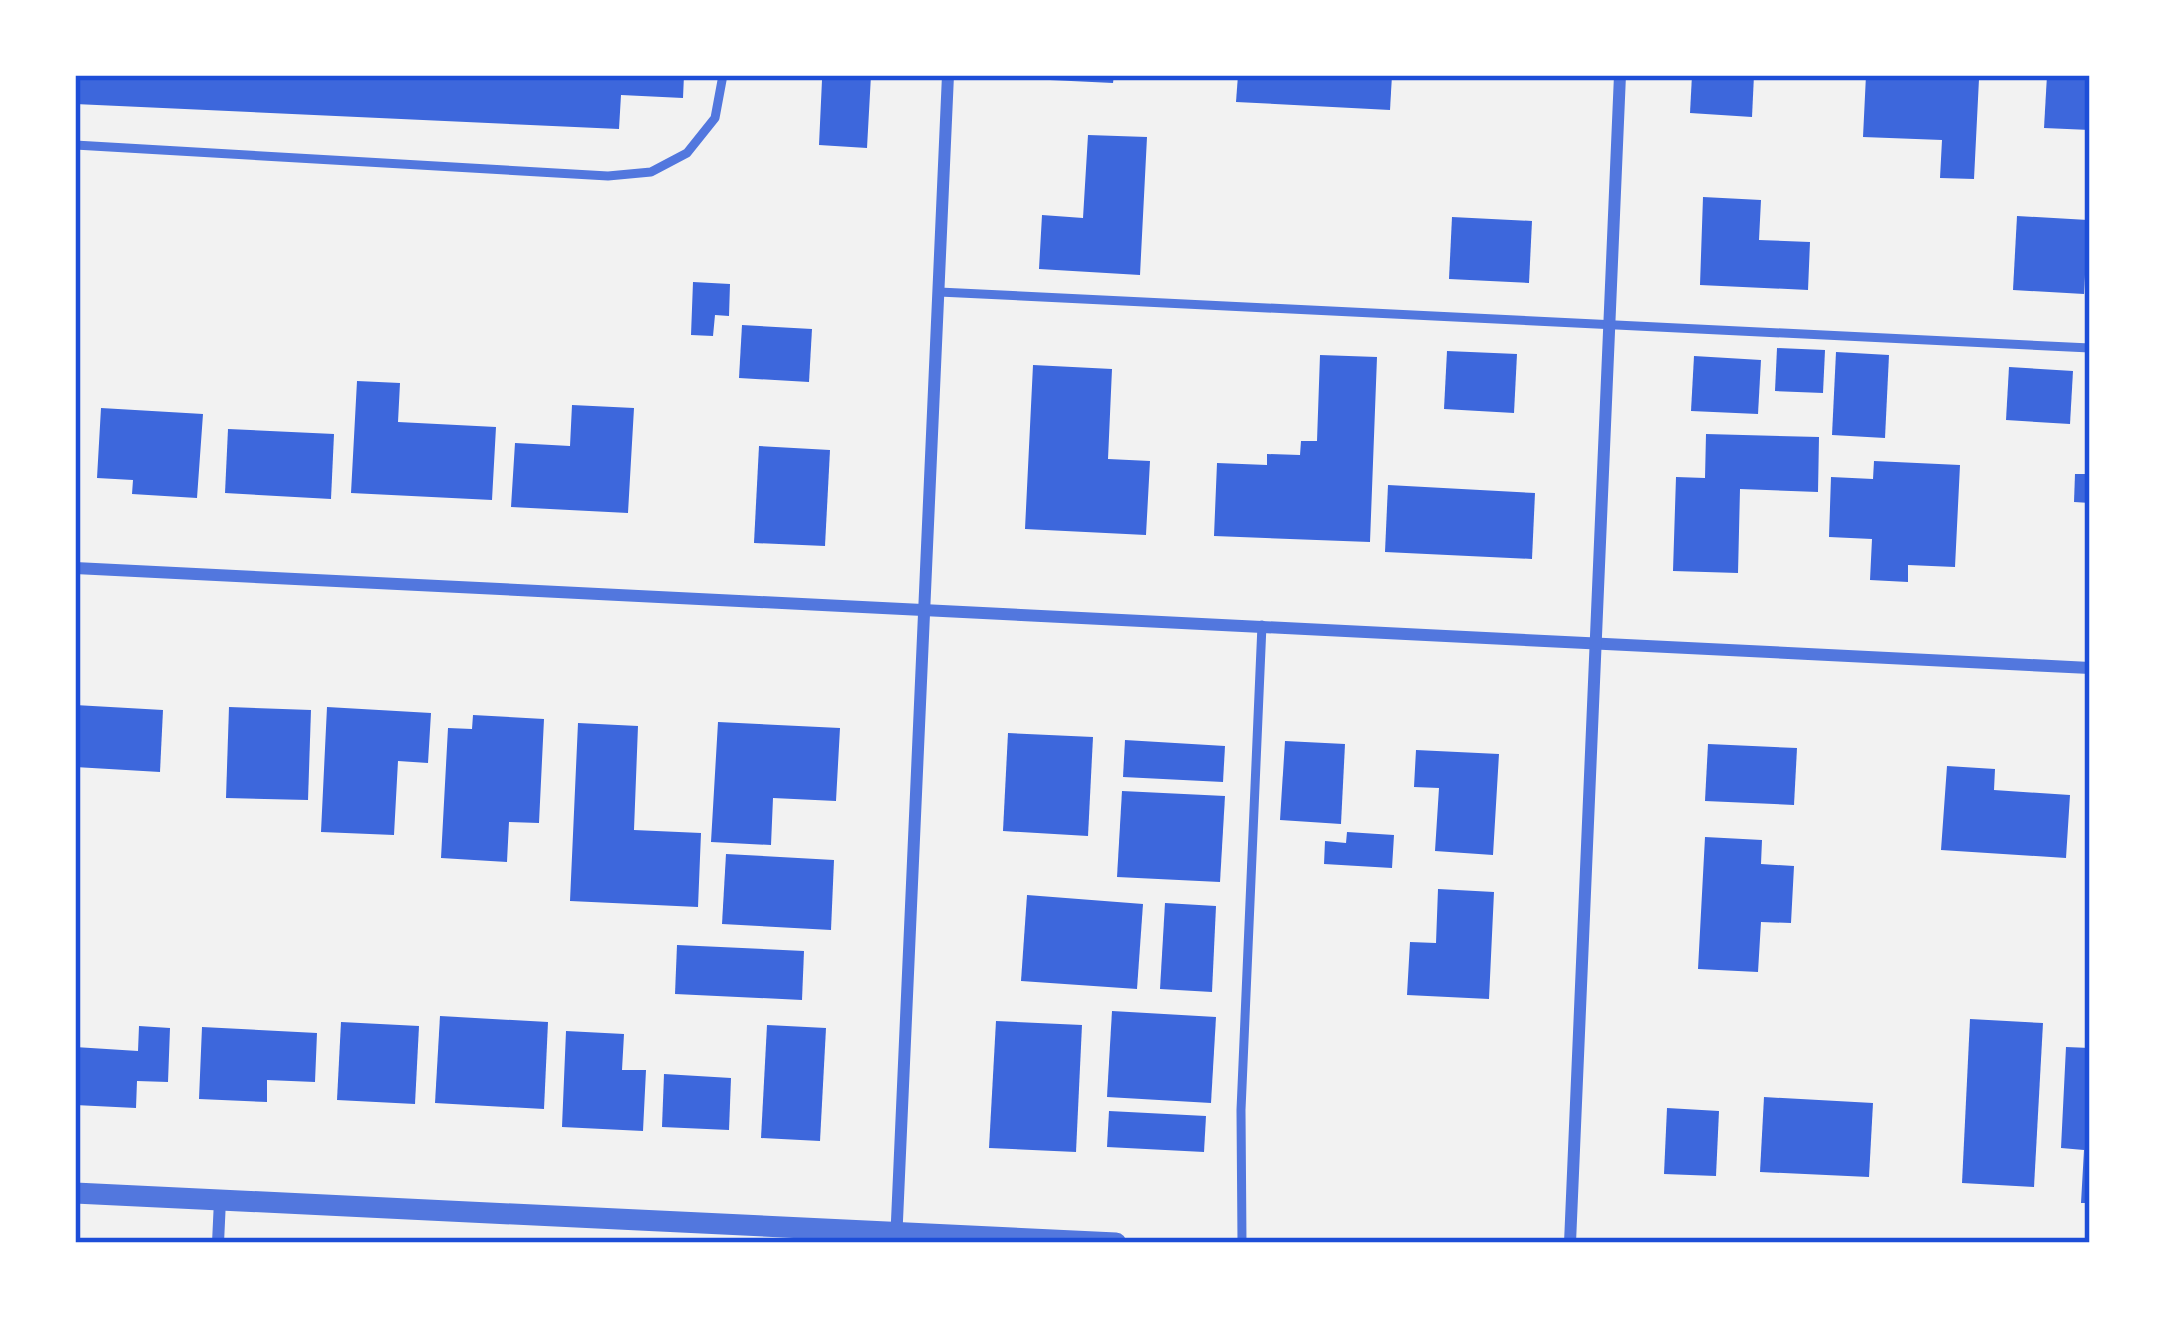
<svg xmlns="http://www.w3.org/2000/svg" width="2165" height="1318" font-family="'Source Sans 3',sans-serif">
<rect width="100%" height="100%" fill="#f2f2f2"/>
<!-- building -->
<g fill="#3d67dc">
<path d="M75,75H684L683,98L621,95L619,129L75,104Z"/>
<path d="M802,75H871L867,148L819,145L822,80L802,79Z"/>
<path d="M1050,75H1114L1113,83L1050,80Z"/>
<path d="M1238,75H1392L1390,110L1236,102Z"/>
<path d="M1692,75H1754L1752,117L1690,113Z"/>
<path d="M1866,75L1979,79L1974,179L1940,178L1942,140L1863,137Z"/>
<path d="M2047,75H2090V130L2044,128Z"/>
<path d="M1088,135L1147,137L1140,275L1039,269L1042,215L1083,218Z"/>
<path d="M1703,197L1761,200L1759,240L1810,242L1808,290L1700,285Z"/>
<path d="M2017,216L2088,220L2084,294L2013,290Z"/>
<path d="M1452,217L1532,221L1529,283L1449,279Z"/>
<path d="M693,282L730,284L729,316L715,315L713,336L691,335Z"/>
<path d="M742,325L812,329L809,382L739,378Z"/>
<path d="M1777,348L1825,350L1823,393L1775,391Z"/>
<path d="M1447,351L1517,354L1514,413L1444,409Z"/>
<path d="M1836,352L1889,355L1885,438L1832,435Z"/>
<path d="M1320,355L1377,357L1370,542L1214,536L1217,463L1267,465V454L1300,455L1301,441H1317Z"/>
<path d="M1694,356L1761,360L1758,414L1691,411Z"/>
<path d="M1033,365L1112,369L1108,459L1150,461L1146,535L1025,529Z"/>
<path d="M2009,367L2073,371L2070,424L2006,420Z"/>
<path d="M357,381L400,383L398,422L496,427L492,500L351,493Z"/>
<path d="M572,405L634,408L628,513L511,507L515,443L570,446Z"/>
<path d="M101,408L203,414L197,498L132,494L133,480L97,478Z"/>
<path d="M228,429L334,434L331,499L225,493Z"/>
<path d="M1706,434L1819,437L1818,492L1740,489L1738,573L1673,571L1676,477L1705,478Z"/>
<path d="M759,446L830,450L825,546L754,543Z"/>
<path d="M1874,461L1960,465L1955,567L1908,565V582L1870,580L1872,539L1829,537L1831,477L1873,479Z"/>
<path d="M2075,474H2090V503L2074,502Z"/>
<path d="M1388,485L1535,493L1532,559L1385,552Z"/>
<path d="M75,705L163,710L160,772L75,767Z"/>
<path d="M229,707L311,710L308,800L226,798Z"/>
<path d="M327,707L431,713L428,763L398,761L394,835L321,832Z"/>
<path d="M473,715L544,719L539,823L509,822L507,862L441,858L448,728L472,729Z"/>
<path d="M718,722L840,728L836,801L773,798L771,845L711,842Z"/>
<path d="M578,723L638,726L634,830L701,833L698,907L570,901Z"/>
<path d="M1008,733L1093,737L1088,836L1003,831Z"/>
<path d="M1125,740L1225,746L1223,782L1123,777Z"/>
<path d="M1285,741L1345,744L1341,824L1280,820Z"/>
<path d="M1708,744L1797,748L1794,805L1705,801Z"/>
<path d="M1416,750L1499,754L1493,855L1435,851L1439,788L1414,787Z"/>
<path d="M1947,766L1995,769L1994,790L2070,795L2066,858L1941,850Z"/>
<path d="M1122,791L1225,796L1220,882L1117,877Z"/>
<path d="M1347,832L1394,835L1392,868L1324,864L1325,841L1346,843Z"/>
<path d="M1705,837L1762,840L1761,864L1794,866L1791,923L1761,922L1758,972L1698,969Z"/>
<path d="M726,854L834,860L831,930L722,924Z"/>
<path d="M1438,889L1494,892L1489,999L1407,995L1410,942L1436,943Z"/>
<path d="M1027,895L1143,904L1137,989L1021,981Z"/>
<path d="M1165,903L1216,906L1212,992L1160,989Z"/>
<path d="M677,945L804,951L802,1000L675,994Z"/>
<path d="M1112,1011L1216,1017L1211,1103L1107,1097Z"/>
<path d="M440,1016L548,1022L544,1109L435,1103Z"/>
<path d="M1970,1019L2043,1023L2034,1187L1962,1183Z"/>
<path d="M996,1021L1082,1025L1076,1152L989,1148Z"/>
<path d="M341,1022L419,1026L415,1104L337,1100Z"/>
<path d="M767,1025L826,1028L820,1141L761,1138Z"/>
<path d="M139,1026L170,1028L168,1082L137,1081L136,1108L75,1105V1047L138,1051Z"/>
<path d="M202,1027L317,1033L315,1082L267,1080V1102L199,1099Z"/>
<path d="M566,1031L624,1034L622,1070H646L643,1131L562,1127Z"/>
<path d="M2066,1047L2090,1048V1203H2081L2084,1150L2061,1148Z"/>
<path d="M664,1074L731,1078L729,1130L662,1127Z"/>
<path d="M1764,1097L1873,1103L1869,1177L1760,1172Z"/>
<path d="M1667,1108L1719,1111L1716,1176L1664,1174Z"/>
<path d="M1109,1111L1206,1116L1204,1152L1107,1147Z"/>
</g>
<g fill="none" stroke-linecap="round" stroke-linejoin="round">
<!-- service -->
<g stroke="#5277de" stroke-width="9">
<path d="M75,145L608,176L651,172L687,153L715,118L723,75"/>
<path d="M939,292L2090,348"/>
<path d="M1242,1243L1241,1110L1262,625"/>
</g>
<!-- minor -->
<g stroke="#5277de" stroke-width="12">
<path d="M75,568L2090,668"/>
<path d="M218,1243L220,1200"/>
<path d="M896,1243L948,75"/>
<path d="M1570,1243L1620,75"/>
</g>
<!-- tertiary -->
<path stroke="#5277de" stroke-width="21" d="M75,1193L1116,1243"/>
</g>
<!-- border -->
<rect width="2165" height="1318" fill="none" stroke="#ffffff" stroke-width="156"/>
<rect x="78" y="78" width="2009" height="1162" fill="none" stroke="#1d4ed8" stroke-width="4.5"/>
</svg>
